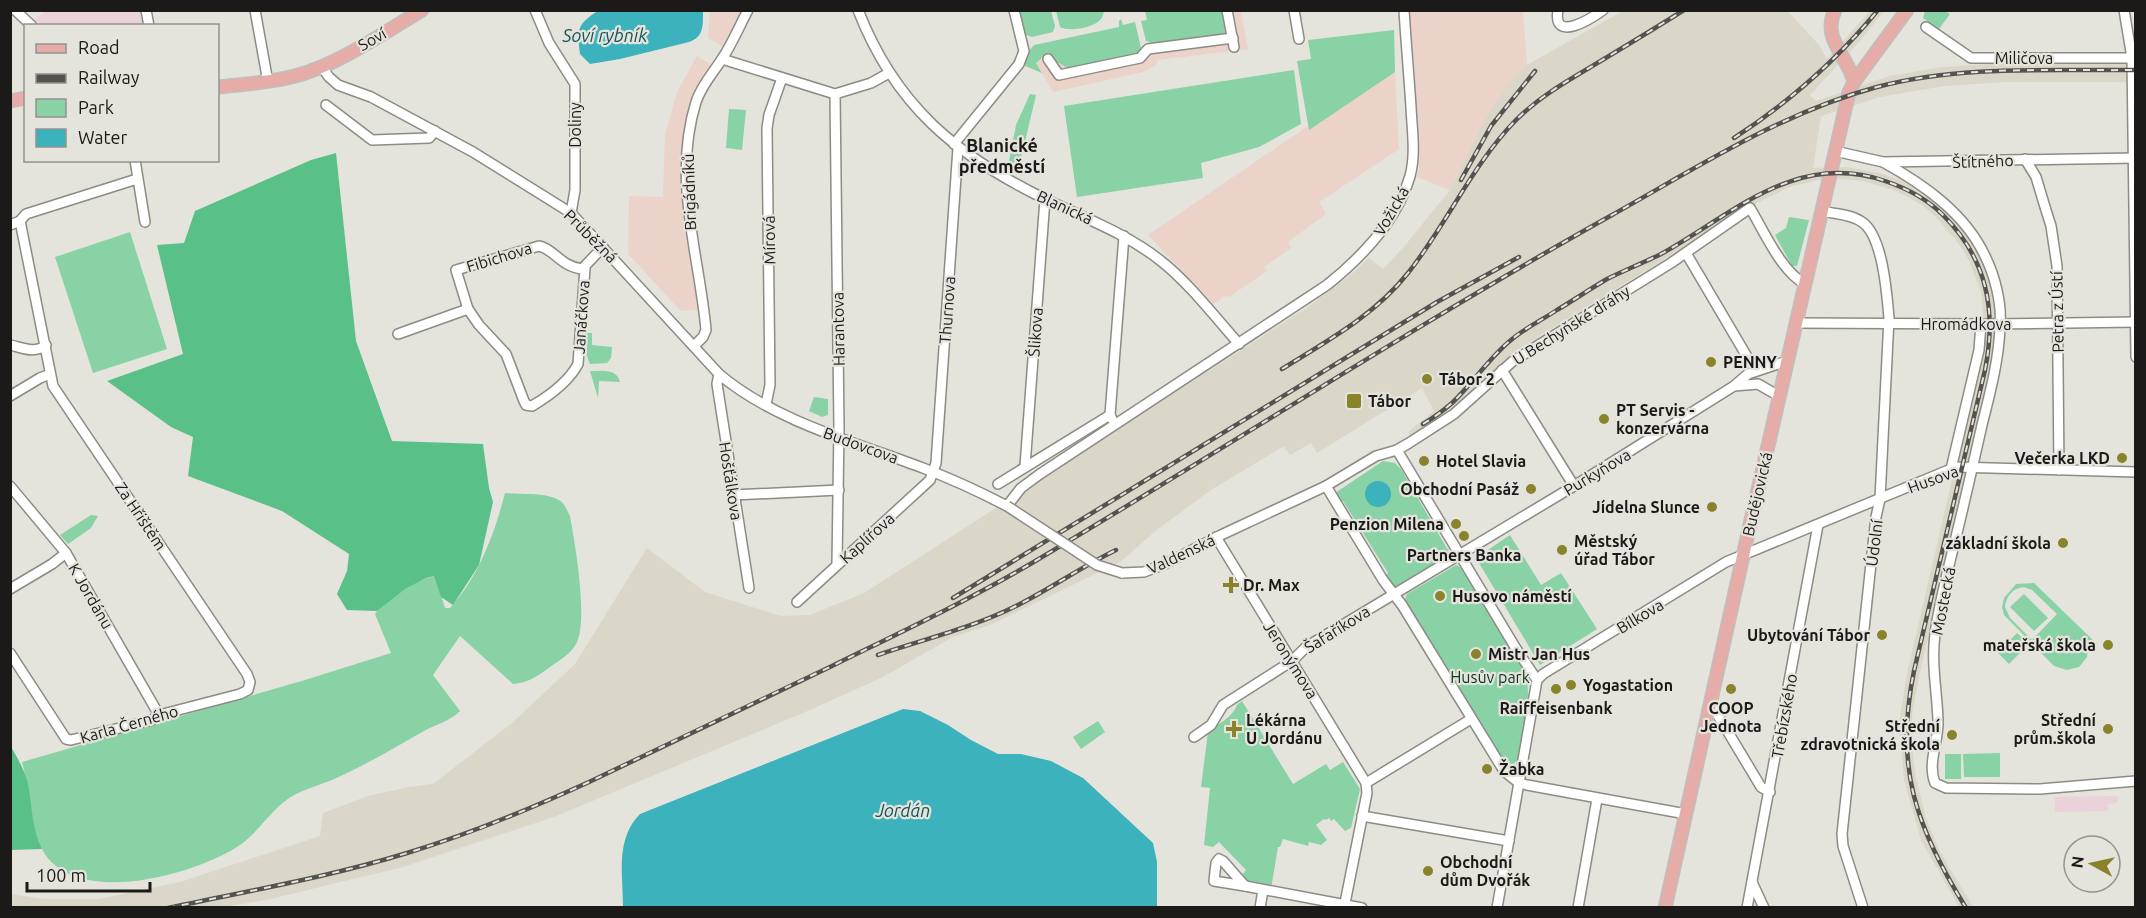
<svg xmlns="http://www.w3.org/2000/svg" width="2146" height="918" font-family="Ubuntu,sans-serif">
<rect width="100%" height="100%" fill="#e4e3dc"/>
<!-- built -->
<path fill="#dad7c9" d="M1623,11H1788L1819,45L1827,59L1870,11H1884L1860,41L1810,95L1816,101L1889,76L1942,67L2006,63H2135V82H2007L1944,86L1880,97L1821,116L1813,168L1846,167L1880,173L1898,179L1929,195L1942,206L1965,231L1980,256L1993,289L1997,325L1990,371L1920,672L1912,716L1913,755L1916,778L1926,818L1939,850L1973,907H1959L1921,840L1904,780L1900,735V715L1908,669L1978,368L1984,325L1981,292L1969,261L1963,250L1955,239L1934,215L1922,205L1894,190L1862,181L1841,179L1820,180L1792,186L1749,207L1515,351L1480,387L1410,436L1408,432L1434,411L1422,388L1317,453L1311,443L1290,455L1284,446L1211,490L1158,529L1120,562L990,625L953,637L883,677L810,710L554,817L403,867L266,900L223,907H11L10,894L44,899H99L180,882L320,836L323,813L368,796L408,787L433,784L512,723L575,664L647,548L705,592L781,616L810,615L864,593L1308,307L1354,272L1369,258L1383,269L1403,248L1450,190L1484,120L1508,84L1523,67Z"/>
<!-- industrial -->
<g fill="#ebd3ca">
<path d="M710,11H741L722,46L708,38Z"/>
<path d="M1223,11H1241L1248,49L1158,60L1155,66L1143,72L1053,92L1036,63L1045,55L1071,69L1139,55L1153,44L1228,35Z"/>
<path d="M1409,11H1523L1527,65L1508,84L1484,120L1450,190L1417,177L1419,169L1415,74Z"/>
<path d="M697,56L712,65L695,95L682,151L698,309L681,311L628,254L629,196L663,197L665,136L677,92Z"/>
<path d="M1395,72L1399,149L1319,202L1326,214L1288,242L1291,248L1264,267L1267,271L1229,297L1225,296L1213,304L1148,235L1308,126L1309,129Z"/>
</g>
<!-- education -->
<g fill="#ead1da">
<path d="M46,11H140L143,25H42L34,20Z"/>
<path d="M2118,796V802L2108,805V811L2055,812V797Z"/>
</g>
<!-- green -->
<g fill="#89d2a5" fill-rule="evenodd">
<path d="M1017,11H1051L1055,26L1053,32L1032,37L1024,34Z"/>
<path d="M1104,11C1103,15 1103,17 1100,20C1093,28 1069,32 1060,27L1056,11Z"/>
<path d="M1145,11H1223L1227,31L1226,34L1153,43L1146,41L1141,21L1147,20Z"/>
<path d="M1925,11H1945L1950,14L1939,29L1923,18Z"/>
<path d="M1121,19L1123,25L1135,22L1141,48L1138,54L1072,67H1066L1045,55L1036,63L1042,73L1023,65L1029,51L1034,45L1119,27V21Z"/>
<path d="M1394,30L1395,72L1309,130L1297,61L1311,59L1308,40Z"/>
<path d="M1294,70L1301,124L1259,147L1201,163L1203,178L1077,197L1064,106Z"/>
<path d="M1030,94L1036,95L1018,171L1008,167L1016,125Z"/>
<path d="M729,109L746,110L742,150L726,148Z"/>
<path d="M1789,217L1809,220L1797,266H1792L1775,235L1786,228Z"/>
<path d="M130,232L167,349L93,373L55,257Z"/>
<path d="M587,333H592V345L612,347L611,358L607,363L590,364L587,356Z"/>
<path d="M590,371C602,371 617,368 620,382L599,381L598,398Z"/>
<path d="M814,397L828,399V415L822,417L809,411Z"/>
<path d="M1383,461L1395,463L1401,469L1449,552L1446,559L1396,587L1392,585L1385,576L1388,573L1343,501L1340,503L1335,493Z"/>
<path d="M505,493C521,495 545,492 559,500C565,503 567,511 570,516C575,544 588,617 577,642C572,653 560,660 550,667C538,676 528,683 513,684L460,636L433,675L460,711C450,721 437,724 424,731C394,748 364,766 332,780C319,785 306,789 294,795C271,808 259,833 237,847C193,875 76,908 43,851C29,824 30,791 22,762L305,680L391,653L375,614L377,611C392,596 414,580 435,576L445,608H450C479,576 494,535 505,493Z"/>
<path d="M91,515L98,516L91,528L68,544L60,535Z"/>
<path d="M1510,535L1541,585L1561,573L1597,629L1540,665L1476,558Z"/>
<path d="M1456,565L1460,567L1523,667C1535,695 1522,732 1517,761L1511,766L1504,763L1405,599L1407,594Z"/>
<path d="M2034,583L2096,643L2092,648L2088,645L2087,657L2079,667L2067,670L2054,666L2004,615L2002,607L2004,598L2016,584ZM2024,587L2032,590L2057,614L2032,640L2010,618L2005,607C2006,596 2013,588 2024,587Z"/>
<path d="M2024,594L2048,618L2034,631L2010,607Z"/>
<path d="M2017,633L2029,644L2009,664L1998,653Z"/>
<path d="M1242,701L1293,784L1326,764L1330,770L1343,762L1360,789L1351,828L1345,831L1334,819L1331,821L1329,818L1326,820L1324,819L1316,825L1327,840L1321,845L1309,842L1308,846L1283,839L1280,847H1278L1271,889C1260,886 1250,885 1242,875L1246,870L1219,842L1213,847L1204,845L1210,788L1201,787L1208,732C1218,724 1233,717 1237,705Z"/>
<path d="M1098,721L1105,732L1081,749L1073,737Z"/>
<path d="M2000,753V777H1964L1963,754Z"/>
<rect x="1945" y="754" width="16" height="25"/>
</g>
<!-- forest -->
<g fill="#59c187">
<path d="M336,153L356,341L392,441L483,444L489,488L493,502L479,565L453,605L441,597L434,576L426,578L405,589L377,611L347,610L337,594L347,571L349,554L282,511L188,476L193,437L171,427L107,381L183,354L157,245L184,243L195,211L311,160Z"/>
<path d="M10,745C17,757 25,771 28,784C32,806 32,829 42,849L11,850Z"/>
</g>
<!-- water -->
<g fill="#3cb2bc">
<path d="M598,11H703C703,25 704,37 689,42L620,59L590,64L580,54C577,29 577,24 598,11Z"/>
<circle cx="1378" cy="494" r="13"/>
<path d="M903,709L920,711L948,725L971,740L998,754H1021L1051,761L1083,778L1153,843L1157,862V907H623C623,876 615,839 640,814Z"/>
</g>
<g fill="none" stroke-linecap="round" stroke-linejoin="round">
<!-- minor casing -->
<g stroke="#8c8b84" stroke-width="12">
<g id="minor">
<path d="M15,10L32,26"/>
<path d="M146,10L149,26"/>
<path d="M255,10L268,82"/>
<path d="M535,10L549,43L575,84V190L571,213"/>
<path d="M858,10C895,105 955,155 1045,199C1084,218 1126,233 1161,261C1189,283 1215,317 1239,344"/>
<path d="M1227,10L1234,47"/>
<path d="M1294,10L1299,39"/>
<path d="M1558,10C1552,44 1592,18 1603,10"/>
<path d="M2124,10L2132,58L2136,357"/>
<path d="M1926,27L1971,58H2132"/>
<path d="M722,59L835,94L871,83L889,73"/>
<path d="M1048,59L1059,75L1140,58L1148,49L1233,38"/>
<path d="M321,66L329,77L338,85L371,97L473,152L571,213L719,374C774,421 857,443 923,468C952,479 980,492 1007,506L1021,488L1040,474L1327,285C1362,257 1397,221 1410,176C1416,154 1412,130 1411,107C1409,75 1406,43 1404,10"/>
<path d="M835,94L839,428L837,564"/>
<path d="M326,105L372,140L429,138L435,131"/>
<path d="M954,144L1019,64L1024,51L1014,10"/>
<path d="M1835,151L1883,162L2136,158"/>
<path d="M2025,159L2036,177L2045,207L2051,226L2057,266L2059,470"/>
<path d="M135,160L145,222"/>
<path d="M1883,162C1923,184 1965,213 1985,256C1995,276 2002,304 2000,326C1999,360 1990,393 1982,425C1973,465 1964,505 1954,545C1947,574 1939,604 1935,634C1931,663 1937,691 1938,720C1939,741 1927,763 1935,783L1946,788L2040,789L2136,781"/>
<path d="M1822,211C1835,214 1851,214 1862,222C1883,236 1887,295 1889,318L1880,499L1876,517L1842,834L1843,846L1863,908"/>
<path d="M10,225L20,221L26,214L137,179"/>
<path d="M1686,253L1749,360"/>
<path d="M468,309L479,325L506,354L524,401L526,405L532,406C549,396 569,381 578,364L585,268"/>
<path d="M1796,323L1990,324L2136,322"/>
<path d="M398,334L468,309L456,270L539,246C554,249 560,266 582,269L603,247"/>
<path d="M10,345C24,348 34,354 46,345"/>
<path d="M694,346L703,337L706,330C699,253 672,179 696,102C701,86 713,73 722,59C732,44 739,27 748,10"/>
<path d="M1502,370L1574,486"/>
<path d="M719,374L717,384L749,588"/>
<path d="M1734,386L1758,384L1779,396"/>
<path d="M10,396L40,378L50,374"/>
<path d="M766,404L770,385L767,128L769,115L782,78"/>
<path d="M1110,415L1124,236"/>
<path d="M1397,450L1515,647L1537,680L1497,908"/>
<path d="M1025,466L1045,199"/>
<path d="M1951,469L1979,350L1981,324"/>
<path d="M998,484L1110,415L1112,419"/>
<path d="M10,486L66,553L159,715"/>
<path d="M1326,486L1383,580L1402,605L1504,771L1519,783L1527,785L1686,814"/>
<path d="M733,495L839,490"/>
<path d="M1216,537L1366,783L1367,793L1344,908"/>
<path d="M1122,573L1144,572L1165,564L1221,535L1326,486L1376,456L1397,450L1409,443L1454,414L1513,361L1671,263L1750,208C1764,231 1781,271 1805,284"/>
<path d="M10,589L52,564L66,553"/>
<path d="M797,602L930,480L936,463L958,148"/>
<path d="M10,653L66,739L71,740L152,720L159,715L240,694L248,690L250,682L247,674L53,386L20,221"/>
<path d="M1537,680L1543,674L1726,562L1956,467L2136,472"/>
<path d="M1710,702L1761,787L1770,792"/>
<path d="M1194,737L1211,725L1223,705L1292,661L1306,647L1574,486L1734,386L1748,374L1787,361"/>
<path d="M1366,783L1471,719"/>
<path d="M1362,816L1509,841"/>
<path d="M1219,859L1223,861L1245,886L1214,881L1216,863Z"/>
<path d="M1752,882L1764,908"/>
<path d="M1245,886L1362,908"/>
<path d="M1260,908L1263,890"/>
<path d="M1578,908L1597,799"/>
<path d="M1747,908L1818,525"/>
</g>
</g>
<!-- major casing -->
<g stroke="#bfbfbe" stroke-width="15">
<g id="major">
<path d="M1835,10C1821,39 1848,56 1854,82"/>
<path d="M218,87C243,84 270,83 295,76C337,65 384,33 422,10"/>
<path d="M10,101L26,98"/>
<path d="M1665,908L1749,529L1849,92L1854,82L1907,10"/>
</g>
</g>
<!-- minor -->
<use href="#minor" stroke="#fff" stroke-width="9"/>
<!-- major -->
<use href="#major" stroke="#e6aca8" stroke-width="12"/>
<!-- rail casing -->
<g stroke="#545350" stroke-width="4.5">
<g id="rail">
<path d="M1734,138C1788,103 1837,60 1878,10"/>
<path d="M1461,180L1491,126L1535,71"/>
<path d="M1282,369C1327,341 1375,315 1408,273C1447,224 1472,165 1516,120C1539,97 1567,81 1594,65C1624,47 1654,29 1684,10"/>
<path d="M1423,424C1433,418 1443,411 1452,403C1473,383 1489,358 1511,340C1525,328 1542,320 1557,310C1574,300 1590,289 1607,279C1625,270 1643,263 1661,254C1732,215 1796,150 1885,181C1906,188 1927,199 1943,215C1987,259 1997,310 1985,370L1914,671C1894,768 1916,826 1966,908"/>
<path d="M953,598L1437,302L1519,257"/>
<path d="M878,655C924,639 972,628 1016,606C1050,589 1081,567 1116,550"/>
<path d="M168,908C248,891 329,877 407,853C470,834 530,809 589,782C670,743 751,704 832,666C899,633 967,601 1032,563C1226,448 1415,325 1612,215C1698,167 1781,113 1877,87C1961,65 2049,71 2136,70"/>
</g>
</g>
<!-- rail -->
<use href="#rail" stroke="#e4e3dc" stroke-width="2" stroke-dasharray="7" stroke-linecap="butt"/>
<!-- minor-bridge casing -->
<g stroke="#8c8b84" stroke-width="12" stroke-linecap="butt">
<path id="minor-bridge" d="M1007,506L1097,565L1122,573"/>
</g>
<!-- minor-bridge -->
<use href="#minor-bridge" stroke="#fff" stroke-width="9"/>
</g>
<!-- markers -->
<g fill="#89842c" stroke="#e4e3dc" stroke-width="2">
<circle cx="1711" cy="362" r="6"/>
<circle cx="1427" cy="379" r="6"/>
<rect x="1346" y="393" width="16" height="16" rx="3"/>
<circle cx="1604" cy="419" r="6"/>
<circle cx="2122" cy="458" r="6"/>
<circle cx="1424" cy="461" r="6"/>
<circle cx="1531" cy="489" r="6"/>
<circle cx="1712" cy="507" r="6"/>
<circle cx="1456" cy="524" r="6"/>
<circle cx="1464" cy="536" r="6"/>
<circle cx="2063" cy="543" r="6"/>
<circle cx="1562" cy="550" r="6"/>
<path d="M1228 576h6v6h6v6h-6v6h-6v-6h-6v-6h6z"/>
<circle cx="1440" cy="596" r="6"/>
<circle cx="1882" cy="635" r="6"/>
<circle cx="2108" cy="645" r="6"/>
<circle cx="1476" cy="654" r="6"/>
<circle cx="1571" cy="685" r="6"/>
<circle cx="1556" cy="689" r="6"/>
<circle cx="1731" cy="689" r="6"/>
<path d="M1231 720h6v6h6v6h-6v6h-6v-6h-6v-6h6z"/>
<circle cx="2108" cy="729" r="6"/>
<circle cx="1952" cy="735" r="6"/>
<circle cx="1487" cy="769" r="6"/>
<circle cx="1428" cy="871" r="6"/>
</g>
<g text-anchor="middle" stroke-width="4.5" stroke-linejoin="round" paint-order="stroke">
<!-- street labels -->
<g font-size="16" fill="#1b1a18" stroke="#e4e3dc">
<text transform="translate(372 39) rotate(-29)" y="6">Soví</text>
<text x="2024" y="64">Miličova</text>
<text transform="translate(575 125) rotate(-90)" y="6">Doliny</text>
<text transform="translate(1983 161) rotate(-2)" y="6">Štítného</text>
<text transform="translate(689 192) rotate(-92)" y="6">Brigádníků</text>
<text transform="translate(1065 207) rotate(25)" y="6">Blanická</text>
<text transform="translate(1391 211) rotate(-60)" y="6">Vožická</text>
<text transform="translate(591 236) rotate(45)" y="6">Průběžná</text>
<text transform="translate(769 240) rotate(-91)" y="6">Mírová</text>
<text transform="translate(499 257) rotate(-17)" y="6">Fibichova</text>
<text transform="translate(947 310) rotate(-86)" y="6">Thurnova</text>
<text transform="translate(2057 312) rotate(-91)" y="6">Petra z Ústí</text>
<text transform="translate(581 317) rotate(-86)" y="6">Janáčkova</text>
<text x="1966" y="330">Hromádkova</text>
<text transform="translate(1571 325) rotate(-32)" y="6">U Bechyňské dráhy</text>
<text transform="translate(838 329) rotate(-91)" y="6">Harantova</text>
<text transform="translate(1035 332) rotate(-86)" y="6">Šlikova</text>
<text transform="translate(861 445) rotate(20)" y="6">Budovcova</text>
<text transform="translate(1597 472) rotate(-31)" y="6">Purkyňova</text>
<text transform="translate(1933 479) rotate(-20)" y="6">Husova</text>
<text transform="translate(731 481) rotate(81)" y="6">Hošťálkova</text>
<text transform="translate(1757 494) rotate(-77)" y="6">Budějovická</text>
<text transform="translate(141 516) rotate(56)" y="6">Za Hřištěm</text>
<text transform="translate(867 538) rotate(-42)" y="6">Kaplířova</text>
<text transform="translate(1874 543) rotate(-83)" y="6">Údolní</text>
<text transform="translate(1181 554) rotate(-25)" y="6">Valdenská</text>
<text transform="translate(91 596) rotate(60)" y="6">K Jordánu</text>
<text transform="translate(1943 601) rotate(-79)" y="6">Mostecká</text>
<text transform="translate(1640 616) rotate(-31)" y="6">Bílkova</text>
<text transform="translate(1337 629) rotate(-32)" y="6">Šafaříkova</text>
<text transform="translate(1291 660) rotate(58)" y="6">Jeronýmova</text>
<text transform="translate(1784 716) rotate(-80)" y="6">Třebízského</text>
<text transform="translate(129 724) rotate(-16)" y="6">Karla Černého</text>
</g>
<!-- poi labels -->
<g font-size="16" font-weight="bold" fill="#1b1a18" stroke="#e4e3dc" text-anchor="start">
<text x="1723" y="368">PENNY</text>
<text x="1439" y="385">Tábor 2</text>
<text x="1368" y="407">Tábor</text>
<text x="1616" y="416">PT Servis -<tspan x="1616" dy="18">konzervárna</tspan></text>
<text x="2110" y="464" text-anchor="end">Večerka LKD</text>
<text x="1436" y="467">Hotel Slavia</text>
<text x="1519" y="495" text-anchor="end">Obchodní Pasáž</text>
<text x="1700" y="513" text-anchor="end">Jídelna Slunce</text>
<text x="1444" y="530" text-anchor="end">Penzion Milena</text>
<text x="1574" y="547">Městský<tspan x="1574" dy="18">úřad Tábor</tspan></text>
<text x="2051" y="549" text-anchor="end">základní škola</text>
<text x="1464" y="561" text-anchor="middle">Partners Banka</text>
<text x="1243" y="591">Dr. Max</text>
<text x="1452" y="602">Husovo náměstí</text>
<text x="1870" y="641" text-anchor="end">Ubytování Tábor</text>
<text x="2096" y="651" text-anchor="end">mateřská škola</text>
<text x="1488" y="660">Mistr Jan Hus</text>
<text x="1583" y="691">Yogastation</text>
<text x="1556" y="714" text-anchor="middle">Raiffeisenbank</text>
<text x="1731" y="714" text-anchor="middle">COOP<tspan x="1731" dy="18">Jednota</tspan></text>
<text x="1246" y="726">Lékárna<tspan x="1246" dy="18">U Jordánu</tspan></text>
<text x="2096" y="726" text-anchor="end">Střední<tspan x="2096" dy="18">prům.škola</tspan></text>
<text x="1940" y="732" text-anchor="end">Střední<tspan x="1940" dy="18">zdravotnická škola</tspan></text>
<text x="1499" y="775">Žabka</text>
<text x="1440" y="868">Obchodní<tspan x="1440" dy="18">dům Dvořák</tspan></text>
</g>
<!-- park labels -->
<g font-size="16" fill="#0b3821" stroke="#e4e3dc">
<text x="1490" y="683">Husův park</text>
</g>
<!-- water labels -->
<g font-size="18" font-style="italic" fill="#13555b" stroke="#e4e3dc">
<text x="605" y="42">Soví rybník</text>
<text x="903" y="817">Jordán</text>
</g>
<!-- neighbourhood labels -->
<g font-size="18" font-weight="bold" fill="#1b1a18" stroke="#e4e3dc">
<text x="1002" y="152">Blanické<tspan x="1002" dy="21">předměstí</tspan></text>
</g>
</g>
<!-- border -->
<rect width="2146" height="918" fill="none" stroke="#1b1a18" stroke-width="24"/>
<!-- legend -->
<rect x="24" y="24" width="195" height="138" fill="#e4e3dc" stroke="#94938e" stroke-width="1.5"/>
<rect x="36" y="44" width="30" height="9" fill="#e6aca8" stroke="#94938e" stroke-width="1.5"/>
<text x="78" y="54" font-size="18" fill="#1b1a18">Road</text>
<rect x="36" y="74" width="30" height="9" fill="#545350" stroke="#94938e" stroke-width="1.5"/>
<text x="78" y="84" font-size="18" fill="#1b1a18">Railway</text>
<rect x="36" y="99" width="30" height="18" fill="#89d2a5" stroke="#94938e" stroke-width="1.5"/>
<text x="78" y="114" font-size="18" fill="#1b1a18">Park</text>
<rect x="36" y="129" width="30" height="18" fill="#3cb2bc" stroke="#94938e" stroke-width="1.5"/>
<text x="78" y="144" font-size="18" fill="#1b1a18">Water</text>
<!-- north arrow -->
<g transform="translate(2092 864) rotate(278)"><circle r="28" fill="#e4e3dc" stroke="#94938e" stroke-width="1.5"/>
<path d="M0-4.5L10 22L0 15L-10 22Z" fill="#89842c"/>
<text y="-9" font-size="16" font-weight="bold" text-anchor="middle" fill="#1b1a18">N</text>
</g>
<!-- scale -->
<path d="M27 882v9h123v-9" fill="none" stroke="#1b1a18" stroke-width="3"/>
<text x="36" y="882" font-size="18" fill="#1b1a18" stroke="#e4e3dc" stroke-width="4.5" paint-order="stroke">100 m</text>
</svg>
